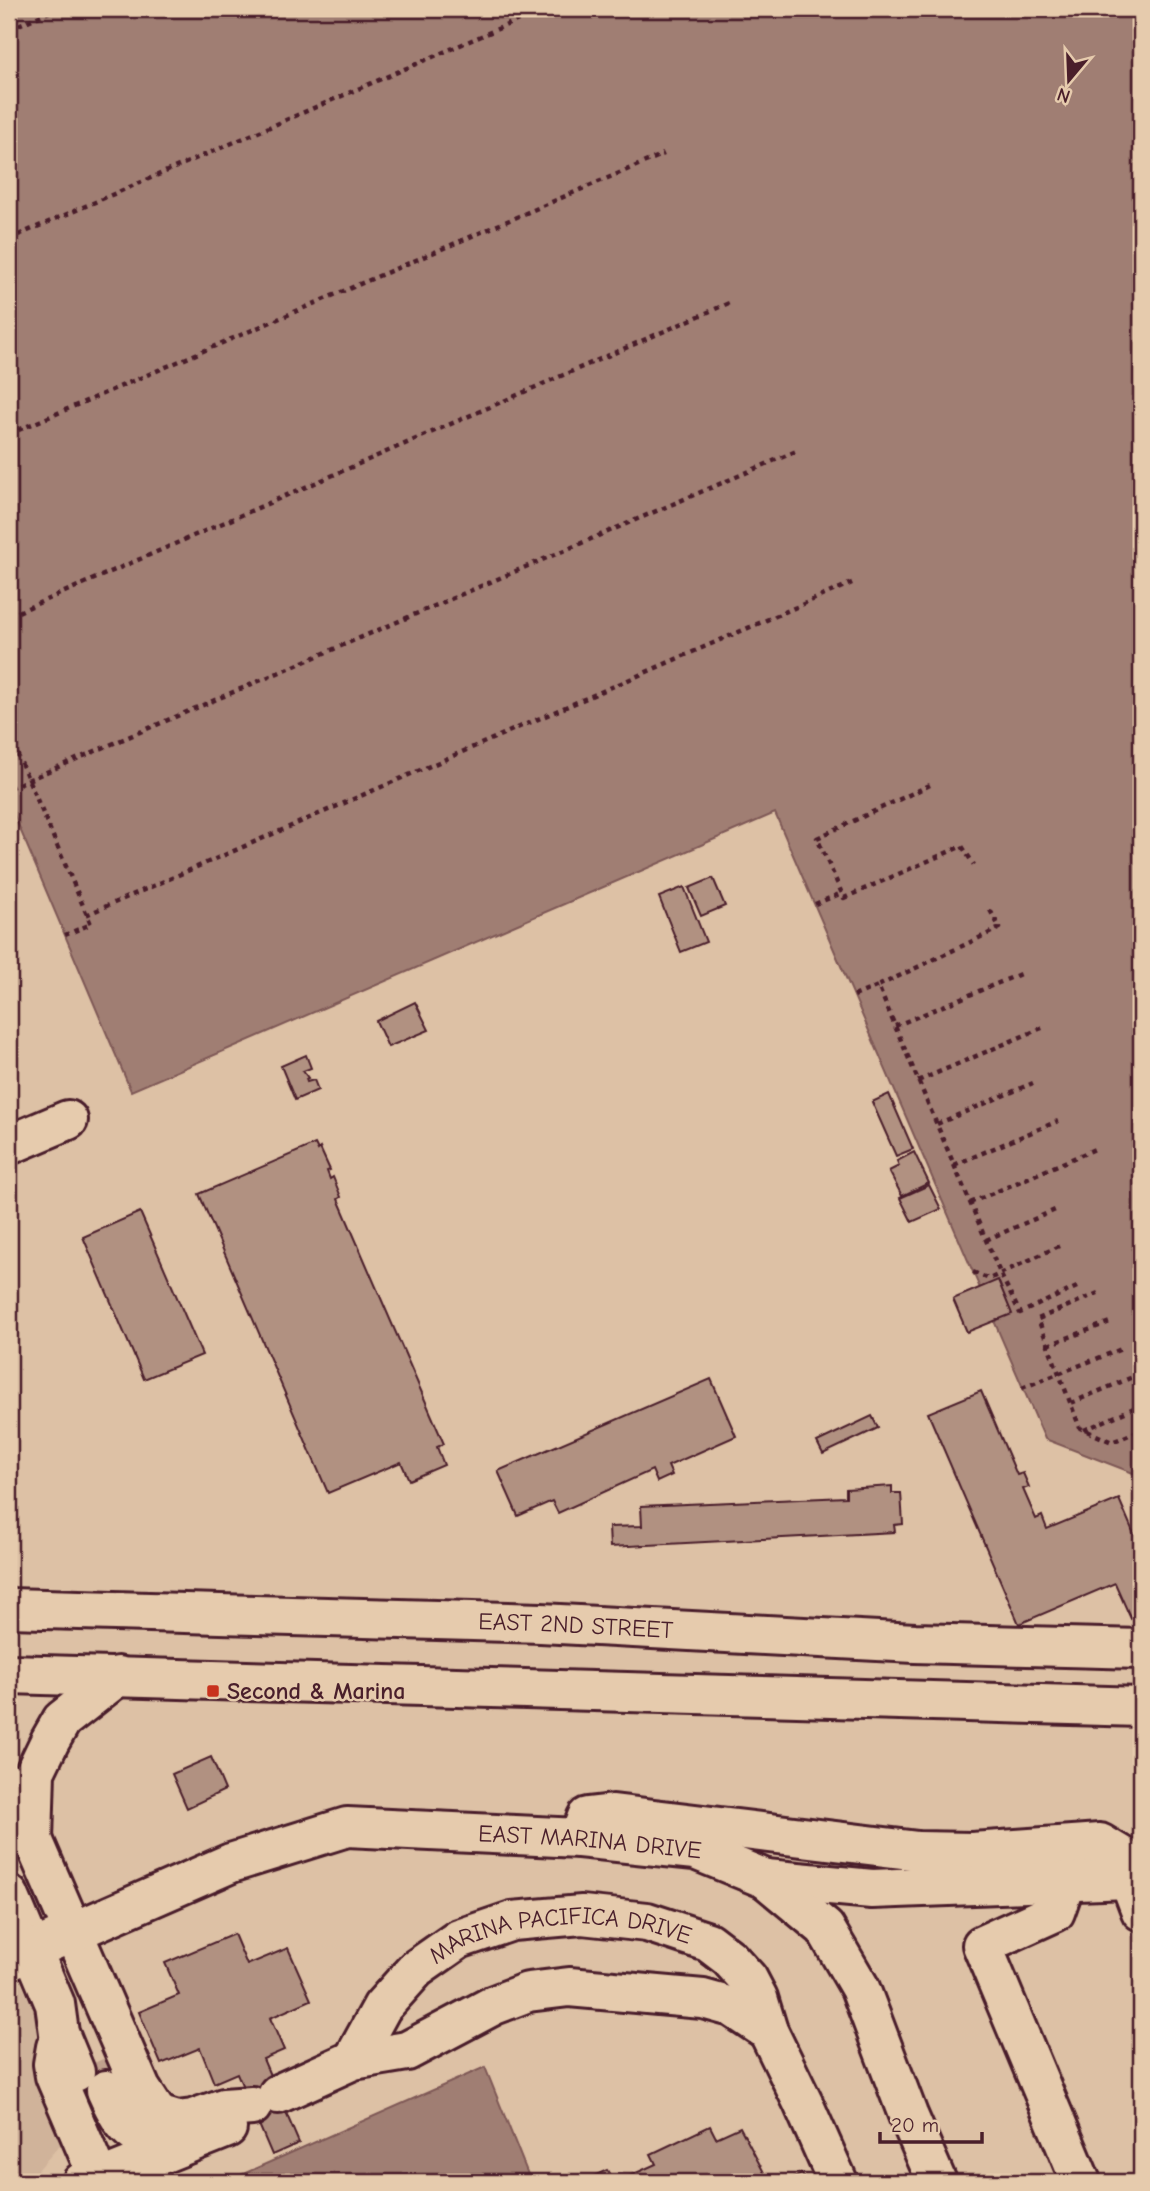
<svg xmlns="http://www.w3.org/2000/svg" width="1150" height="2191" font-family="'Comic Neue',sans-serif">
<rect width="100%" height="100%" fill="#ddc1a5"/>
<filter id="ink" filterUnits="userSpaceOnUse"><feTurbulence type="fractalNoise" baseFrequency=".0143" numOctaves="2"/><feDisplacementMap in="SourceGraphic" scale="14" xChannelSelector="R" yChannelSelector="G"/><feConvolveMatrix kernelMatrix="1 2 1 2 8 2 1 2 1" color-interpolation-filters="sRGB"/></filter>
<g filter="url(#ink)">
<!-- built -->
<path fill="#d0b39a" d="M9,1957L38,2019L39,2077L65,2139L31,2178L33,2182H9Z"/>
<!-- water -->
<g fill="#a07e73" stroke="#7e5856" stroke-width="2">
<path d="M9,9H1141V1476L1045,1439L775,813L131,1091L9,803Z"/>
<path d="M485,2067L531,2182H225Z"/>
</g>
<!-- building -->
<g fill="#b19181" stroke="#4a1f2b" stroke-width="2">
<path d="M713,878L725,906L701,916L689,888Z"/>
<path d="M684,887L706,942L681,952L659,897Z"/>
<path d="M415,1002L429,1030L388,1047L376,1021Z"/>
<path d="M306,1055L311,1068L303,1071L308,1078L306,1079L307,1082L314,1080L318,1090L295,1100L281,1066Z"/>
<path d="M889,1094L913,1149L896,1156L872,1102Z"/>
<path d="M315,1144L318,1150L320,1148L330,1170L327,1171L330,1179L333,1177L341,1197L338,1199L444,1444L437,1447L444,1465L409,1480L401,1462L328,1493L199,1194Z"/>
<path d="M914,1152L929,1183L902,1196L889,1171L899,1166L897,1161Z"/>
<path d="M929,1185L941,1209L912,1222L900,1198Z"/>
<path d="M140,1212L202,1355L144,1379L83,1237Z"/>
<path d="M998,1280L1012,1314L967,1332L953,1299Z"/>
<path d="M711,1379L736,1436L668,1466L672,1475L657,1482L652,1470L558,1513L552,1501L518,1516L498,1471Z"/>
<path d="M981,1391L1017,1475L1023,1473L1029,1487L1023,1489L1036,1519L1042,1516L1047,1529L1119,1499L1134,1534L1141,1531V1614L1131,1619L1115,1583L1019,1624L928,1413Z"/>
<path d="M872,1416L878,1428L823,1454L817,1442Z"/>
<path d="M892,1486V1493H901L903,1524L894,1525L895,1532L610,1547L609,1527L642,1526L641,1506L846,1497V1489Z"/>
<path d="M211,1757L225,1790L187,1808L172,1774Z"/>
<path d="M234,1934L247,1965L288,1948L311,2000L270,2018L284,2050L263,2059L299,2143L272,2155L237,2073L214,2083L200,2048L161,2064L139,2012L179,1995L165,1963Z"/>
<path d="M710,2126L716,2138L740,2127L769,2182H616L656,2164L651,2154Z"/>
<path d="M607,2170L614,2182H581Z"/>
<path d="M802,2174L806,2182H784Z"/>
</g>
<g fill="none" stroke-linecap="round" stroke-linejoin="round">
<!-- minor-tunnel -->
<path stroke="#c0a18d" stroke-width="38" stroke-dasharray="38 19" stroke-linecap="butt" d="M94,2063L106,2090"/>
<!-- minor casing -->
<g stroke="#4a1f2b" stroke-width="44">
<g id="minor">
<path d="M9,1145L68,1120"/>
<path d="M9,1784L141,2089L156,2112L164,2117L177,2121L193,2119L224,2108L252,2106"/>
<path d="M579,1838L587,1817L613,1814L918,1851L972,1852L1100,1843L1120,1855L1141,1911"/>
<path d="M766,1879L872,1889L1128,1879L1141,1887"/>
<path d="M1066,1881L1055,1912L982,1945L1081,2182"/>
<path d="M9,1895L55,2004L59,2033L75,2072"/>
<path id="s1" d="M9,1960L231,1863L347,1827L579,1838L695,1850L766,1879L825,1928L860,1988L908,2115L937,2182"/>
<path d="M56,2047L53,2064L55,2076L99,2179"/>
<path id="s2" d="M353,2060L382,2007L416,1969L459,1939L512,1921L582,1915L647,1922L708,1942L729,1958L748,1979L758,1998L768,2031L803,2103L838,2182"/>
<path d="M106,2090C126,2135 137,2143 186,2144"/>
<path d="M278,2094L353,2060L407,2051L494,2005L528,1992L569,1987L703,1999L732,2007L768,2031"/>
<path d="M82,2182L99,2179L227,2128"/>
</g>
</g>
<!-- major casing -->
<g stroke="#4a1f2b" stroke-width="44">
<g id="major">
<path id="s3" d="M9,1608L541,1623L915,1643L1141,1649"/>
<path d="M9,1674L1141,1707"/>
<path d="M33,1841L35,1772L50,1741L62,1720L118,1676"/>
</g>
</g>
<!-- path -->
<g stroke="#4a1f2b" stroke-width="4.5" stroke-dasharray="5 5" stroke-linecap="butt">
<path d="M9,29L56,9"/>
<path d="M9,239L544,9"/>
<path d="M9,434L664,154"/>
<path d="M9,616L729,303"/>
<path d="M9,735L91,924L65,935"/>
<path d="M930,785L817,838L844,898L962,846L974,865"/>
<path d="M9,788L799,450"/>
<path d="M815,904L842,893"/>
<path d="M990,910L1000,928L878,986L1000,1273L1020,1313L1077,1287"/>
<path d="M86,915L854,582"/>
<path d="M854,996L878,986"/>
<path d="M895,1026L1020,974"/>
<path d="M918,1081L1044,1027"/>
<path d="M937,1124L1033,1083"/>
<path d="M954,1165L1058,1121"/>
<path d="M970,1203L1097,1148"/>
<path d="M986,1240L1055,1210"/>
<path d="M973,1272L989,1279L1059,1246"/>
<path d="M1098,1293L1038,1319L1080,1428L1112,1442L1141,1430"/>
<path d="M1048,1345L1110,1322"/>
<path d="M1022,1388L1124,1348"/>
<path d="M1071,1403L1135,1376"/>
<path d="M1084,1430L1141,1405"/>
</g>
<!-- minor -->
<use href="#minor" stroke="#e6cbad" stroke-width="38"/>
<!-- major -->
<use href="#major" stroke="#e6cbad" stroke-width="38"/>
</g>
</g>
<!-- markers -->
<rect fill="#c8321e" stroke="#e6cbad" stroke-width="2.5" x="206" y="1684" width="14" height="14" rx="3.5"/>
<g text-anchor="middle" stroke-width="5" stroke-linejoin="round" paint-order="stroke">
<!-- street labels -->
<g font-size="24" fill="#4a1f2b" stroke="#e6cbad">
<text dy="8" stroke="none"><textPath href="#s3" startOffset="567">EAST 2ND STREET</textPath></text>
<text dy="8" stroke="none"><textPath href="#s1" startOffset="607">EAST MARINA DRIVE</textPath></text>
<text dy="8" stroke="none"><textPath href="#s2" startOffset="266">MARINA PACIFICA DRIVE</textPath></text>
</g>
<!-- poi labels -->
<g font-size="24" font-weight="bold" fill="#4a1f2b" stroke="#e6cbad" text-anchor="start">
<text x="227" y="1699">Second &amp; Marina</text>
</g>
</g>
<!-- margin -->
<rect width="1150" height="2191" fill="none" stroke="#e6cbad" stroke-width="35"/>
<rect x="18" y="18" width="1115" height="2156" fill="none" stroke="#4a1f2b" stroke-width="2.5" filter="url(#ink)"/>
<!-- north arrow -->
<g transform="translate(1069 80) rotate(199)" stroke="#e6cbad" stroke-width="5" paint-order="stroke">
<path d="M0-5L12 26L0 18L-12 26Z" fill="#4a1f2b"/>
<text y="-10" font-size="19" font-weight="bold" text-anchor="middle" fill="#4a1f2b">N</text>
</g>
<!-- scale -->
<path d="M880 2132v10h102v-10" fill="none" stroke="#4a1f2b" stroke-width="3.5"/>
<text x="891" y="2132" font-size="21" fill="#4a1f2b" stroke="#e6cbad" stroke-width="5" paint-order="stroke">20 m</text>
</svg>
